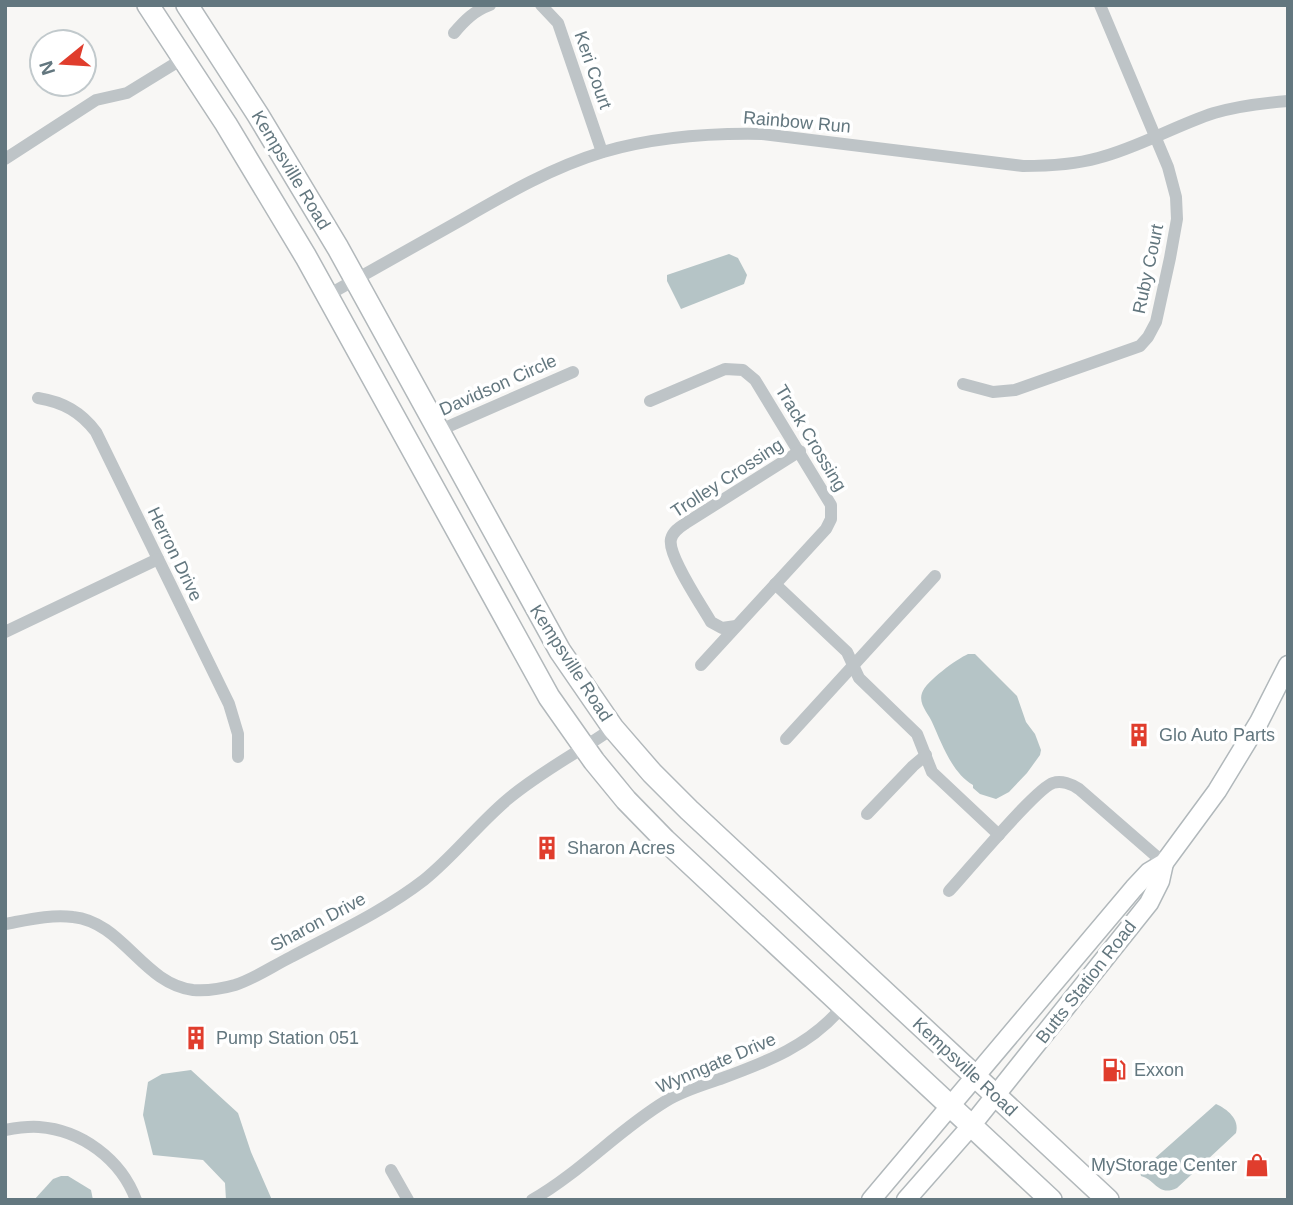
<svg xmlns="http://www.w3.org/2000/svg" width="1293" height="1205" font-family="Helvetica,sans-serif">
<rect width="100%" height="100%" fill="#f8f7f5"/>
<!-- water -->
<g fill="#b5c4c6">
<path d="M729,254L738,258L747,275L744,284L681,309L667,281V275Z"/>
<path d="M968,654H975L1017,696L1026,722L1035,734L1041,750L1040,755L1027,773L1009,792L996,799L980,794L973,788V785C952,773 942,744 932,722C929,714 918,704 922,693C926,681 957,659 968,654Z"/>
<path d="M191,1070L238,1113L251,1152L272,1200H226L225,1183L203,1160L153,1155L143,1115L148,1082L162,1074Z"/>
<path d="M1216,1104C1227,1109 1240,1119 1236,1133L1177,1188C1158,1197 1156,1180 1141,1176L1138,1163L1154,1159Z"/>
<path d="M61,1176H68L91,1190L93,1200H34L53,1179Z"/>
</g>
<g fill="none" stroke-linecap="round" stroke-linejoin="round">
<!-- secondary casing -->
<g stroke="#b1b8bb" stroke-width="21">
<g id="secondary">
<path d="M871,1200L1134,888L1149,872L1164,863L1217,791L1259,722L1288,665"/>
<path d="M906,1200L971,1126L1149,903L1160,881L1164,863"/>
</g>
</g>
<!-- primary casing -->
<g stroke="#b2b8bb" stroke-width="24">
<g id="primary">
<path d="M148,5L226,124L306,257L549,697L594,761L626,800L665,840L1051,1200"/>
<path d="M187,5L258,115L338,248L560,651L613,728L652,773L689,810L1108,1200"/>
</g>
</g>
<!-- street -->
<g stroke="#bec4c7" stroke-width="12">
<path d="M541,5L558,23L602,152"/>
<path d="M454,33C465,20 474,11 490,5"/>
<path d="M5,159L96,100L127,93L184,58"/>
<path d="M328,295C373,270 418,244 463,219C508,193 553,167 603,152C655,137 708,133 762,134L1023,166C1049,166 1073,165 1098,158C1138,148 1174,126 1214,113C1238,106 1262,103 1288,101"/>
<path d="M963,384L993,392L1015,390L1140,346L1148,337L1156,322L1170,258L1177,219L1176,197L1168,167L1100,5"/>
<path d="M38,398C63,402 81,412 96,432L229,704L238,734V757"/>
<path d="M650,401L725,369L743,370L755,380L831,505V519L826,529L701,665"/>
<path d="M438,431L573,372"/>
<path d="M775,584L847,652L859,678L917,734L932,772L999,835"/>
<path d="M736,626L722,628L711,622C702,606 667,555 671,539C673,531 680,527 686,523L800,451"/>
<path d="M5,632L158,559"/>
<path d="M786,739L935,576"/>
<path d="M867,814L913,766L926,755"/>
<path d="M949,891C966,873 1036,788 1053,783C1061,780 1072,784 1079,789L1164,863"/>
<path d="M5,924C27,920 51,914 73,917C123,922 143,984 193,990C207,991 221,989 235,985C254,979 273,966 291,957C336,933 384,911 424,880C455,855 478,824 508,799C540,772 579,752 613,728"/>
<path d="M5,1130C16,1128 28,1126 39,1127C81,1130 121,1159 136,1200"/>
<path d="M391,1170L408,1200"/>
<path d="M532,1200C581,1172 618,1130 666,1101C682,1091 702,1085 720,1079C767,1062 811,1045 843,1006"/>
</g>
<!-- secondary -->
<use href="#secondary" stroke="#fff" stroke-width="18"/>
<!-- primary -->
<use href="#primary" stroke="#fff" stroke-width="21"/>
</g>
<!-- icons -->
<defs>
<g id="building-bare" transform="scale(1.89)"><path d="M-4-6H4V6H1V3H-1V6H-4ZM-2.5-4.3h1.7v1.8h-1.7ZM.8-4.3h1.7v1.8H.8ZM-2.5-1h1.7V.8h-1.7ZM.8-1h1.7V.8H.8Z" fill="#e03d2d" stroke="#fff" stroke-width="2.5" paint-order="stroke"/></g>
<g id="fuel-bare" transform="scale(1.89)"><path d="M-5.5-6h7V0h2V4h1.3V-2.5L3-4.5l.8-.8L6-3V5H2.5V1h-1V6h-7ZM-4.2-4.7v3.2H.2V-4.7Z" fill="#e03d2d" stroke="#fff" stroke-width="2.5" paint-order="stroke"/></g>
<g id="shop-bare" transform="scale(1.89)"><path d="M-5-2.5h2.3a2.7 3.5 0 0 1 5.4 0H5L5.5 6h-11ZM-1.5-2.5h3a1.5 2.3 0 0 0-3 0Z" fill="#e03d2d" stroke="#fff" stroke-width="2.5" paint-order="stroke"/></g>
</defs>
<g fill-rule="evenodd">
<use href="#building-bare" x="1139" y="735"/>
<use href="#building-bare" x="547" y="848"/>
<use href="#building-bare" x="196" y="1038"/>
<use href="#fuel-bare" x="1114" y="1070"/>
<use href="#shop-bare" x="1257" y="1165"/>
</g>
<g text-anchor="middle" stroke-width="7" stroke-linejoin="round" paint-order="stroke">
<!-- street labels -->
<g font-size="18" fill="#63777f" stroke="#fff">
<text transform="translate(593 70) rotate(71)" y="6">Keri Court</text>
<text transform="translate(797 122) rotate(5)" y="6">Rainbow Run</text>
<text transform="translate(291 170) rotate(59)" y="6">Kempsville Road</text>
<text transform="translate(1148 269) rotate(-78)" y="6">Ruby Court</text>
<text transform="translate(498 385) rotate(-24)" y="6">Davidson Circle</text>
<text transform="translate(811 438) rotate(59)" y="6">Track Crossing</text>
<text transform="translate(727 478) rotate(-33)" y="6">Trolley Crossing</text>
<text transform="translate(175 554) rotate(64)" y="6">Herron Drive</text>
<text transform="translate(571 663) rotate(57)" y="6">Kempsville Road</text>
<text transform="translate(318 922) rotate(-28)" y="6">Sharon Drive</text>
<text transform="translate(1086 982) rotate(-52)" y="6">Butts Station Road</text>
<text transform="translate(716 1063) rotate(-23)" y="6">Wynngate Drive</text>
<text transform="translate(965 1067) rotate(43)" y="6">Kempsville Road</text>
</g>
<!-- poi labels -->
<g font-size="18" fill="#63777f" stroke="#fff" text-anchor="start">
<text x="1159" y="741">Glo Auto Parts</text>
<text x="567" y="854">Sharon Acres</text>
<text x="216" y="1044">Pump Station 051</text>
<text x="1134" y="1076">Exxon</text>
<text x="1237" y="1171" text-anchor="end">MyStorage Center</text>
</g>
</g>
<!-- border -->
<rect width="1293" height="1205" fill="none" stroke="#63777f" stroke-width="14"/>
<!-- north arrow -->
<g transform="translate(63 63) rotate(252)"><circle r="33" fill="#ffffff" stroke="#c1c9cc" stroke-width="2"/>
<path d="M0-5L12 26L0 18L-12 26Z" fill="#e03d2d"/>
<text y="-10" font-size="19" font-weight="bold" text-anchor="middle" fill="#63777f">N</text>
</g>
</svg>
